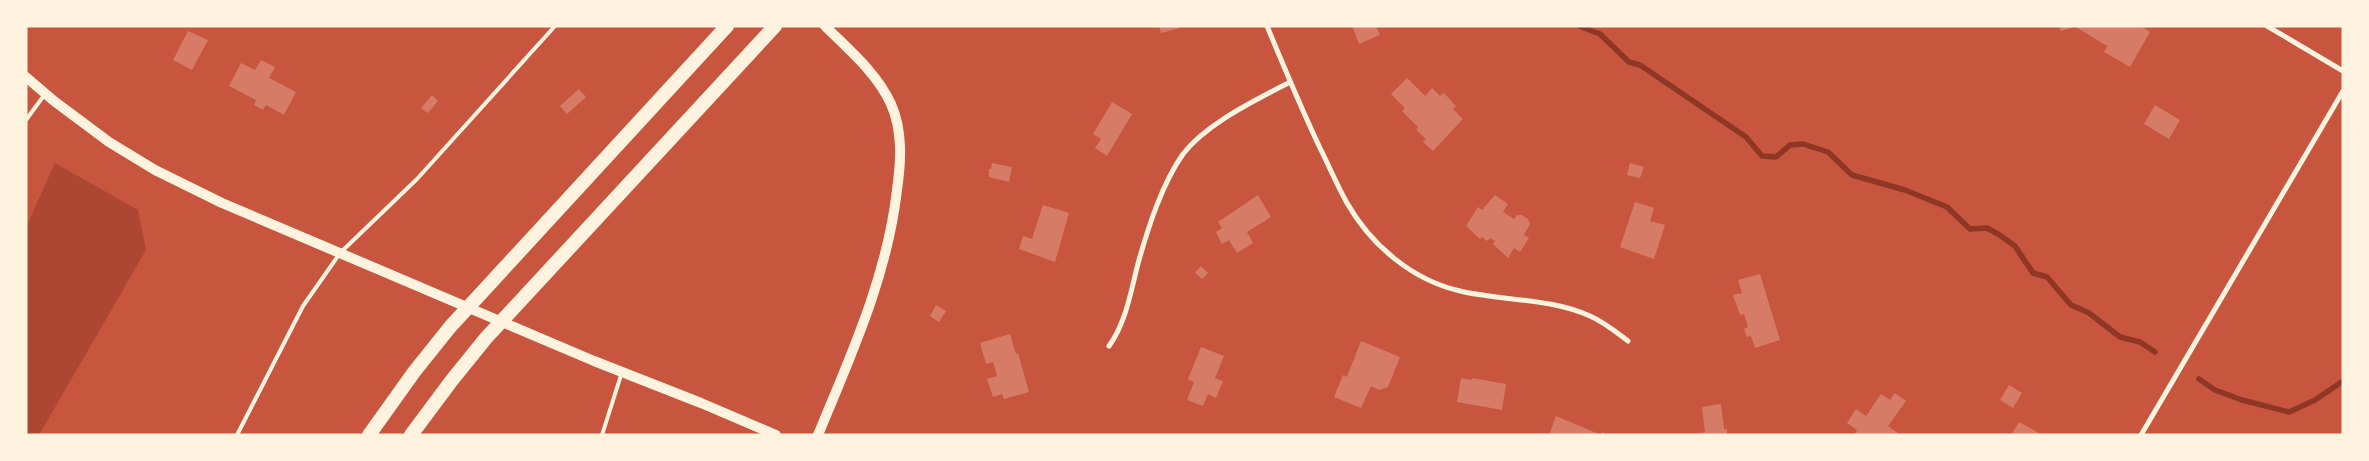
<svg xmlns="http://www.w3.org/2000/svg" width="2369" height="461" font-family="Figtree,sans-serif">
<rect width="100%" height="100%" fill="#c8553d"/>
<!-- green -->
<path fill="#ae4732" d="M55,163L138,210L146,250L39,435H26V227Z"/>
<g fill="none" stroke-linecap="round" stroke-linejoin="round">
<!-- stream -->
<g stroke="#8f3625" stroke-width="5.5">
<path d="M1579,26L1600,34L1629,62L1640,65L1746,137L1762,156L1776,157L1790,145L1803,144L1828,152L1852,175L1905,190L1947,207L1970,229L1987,228L1998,234L2015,246L2033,273L2047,277L2071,305L2089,313L2120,337L2140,342L2155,352"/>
<path d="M2199,379L2215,390L2242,400L2289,412L2315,400L2343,381"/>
</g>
</g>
<!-- building -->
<g fill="#d67c66">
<path d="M1159,26H1179L1180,28L1161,33Z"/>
<path d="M1352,26H1376L1380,35L1359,44Z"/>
<path d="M2059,26H2074V27L2061,31Z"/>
<path d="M2074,26H2141L2150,32L2130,67L2104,52L2107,46Z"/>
<path d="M188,31L208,40L192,70L173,60Z"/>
<path d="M261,60L275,67L269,78L296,92L284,115L266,105L263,110L254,105L256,100L229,86L241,63L255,70Z"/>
<path d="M1407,78L1425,96L1432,88L1440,96L1444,93L1456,106L1453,109L1463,119L1433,151L1423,142L1426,139L1416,130L1418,127L1402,111L1405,108L1391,94Z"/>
<path d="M579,89L586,97L567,114L560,106Z"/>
<path d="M432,95L438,101L428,113L421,108Z"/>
<path d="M1112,102L1132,114L1107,156L1095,148L1101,139L1093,134Z"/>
<path d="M2155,105L2180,120L2169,139L2144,124Z"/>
<path d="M992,163L1012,167L1009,182L989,177V169H991Z"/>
<path d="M1630,163L1644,167L1640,178L1627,175Z"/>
<path d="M1258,195L1271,217L1247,232L1253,243L1237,253L1229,240L1222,244L1216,232L1222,228L1218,222Z"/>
<path d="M1495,195L1508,204L1503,212L1514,219L1517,215H1522L1528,219L1530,224L1524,235L1529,238L1520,252L1514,248L1508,258L1493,244L1495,241L1490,238L1487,241L1482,237L1480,239L1466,226L1478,207L1482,210Z"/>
<path d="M1635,202L1654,208L1650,221L1665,225L1654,259L1620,247Z"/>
<path d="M1043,205L1069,213L1055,262L1019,249L1023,236L1032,239Z"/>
<path d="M1201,266L1208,273L1202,279L1195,273Z"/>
<path d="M1760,274L1780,340L1755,348L1751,336L1747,337L1744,329L1748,327L1744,314L1740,315L1733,295L1742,293L1738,280Z"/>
<path d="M936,305L946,311L939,322L930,316Z"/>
<path d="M1010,334L1016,354L1018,353L1029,392L1004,399L1002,394L993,397L987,379L997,376L993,362L986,364L980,343Z"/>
<path d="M1361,341L1400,357L1388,387L1379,390L1371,386L1361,408L1334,397L1343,375L1347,377Z"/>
<path d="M1201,347L1224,356L1215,378L1223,381L1216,398L1208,394L1203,406L1187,400L1194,382L1188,379Z"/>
<path d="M1461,378L1472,380V378L1506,384L1502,410L1457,402Z"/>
<path d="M2009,385L2022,393L2013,408L2000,400Z"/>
<path d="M1895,393L1906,401L1888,426L1898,433L1897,435H1854L1857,430L1847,423L1856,409L1866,416L1881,394L1890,400Z"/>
<path d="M1721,404L1724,429H1727V435H1691L1705,432L1702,407Z"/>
<path d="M1556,416L1601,435L1602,432L1608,435H1549Z"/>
<path d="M2019,422L2039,433L2038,435H2011Z"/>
</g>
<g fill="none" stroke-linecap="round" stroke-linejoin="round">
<!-- service -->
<g stroke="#fff3e0" stroke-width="4">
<path d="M26,120L45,94"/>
<path d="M237,435L303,306L340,253L417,179L555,26"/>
<path d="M602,435L622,372"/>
</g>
<!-- minor -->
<g stroke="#fff3e0" stroke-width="5">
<path d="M1267,26C1284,67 1301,108 1320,148C1329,166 1337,185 1347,203C1371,245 1412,280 1460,291C1503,301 1550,298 1590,316C1604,322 1616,332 1628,341"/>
<path d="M2267,26L2343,71"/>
<path d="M1109,346C1127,321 1131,289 1139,260C1149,225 1162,184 1183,154C1207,123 1256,100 1290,82"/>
<path d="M2141,435L2343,91"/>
</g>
<!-- secondary -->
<g stroke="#fff3e0" stroke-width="10">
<path d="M26,77L54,101L109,142L155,170L222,203L594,361L701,403L776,435"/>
<path d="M818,435C851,355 887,277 897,190C901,162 903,131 891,104C877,73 849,50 825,26"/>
</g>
<!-- trunk -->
<g stroke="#fff3e0" stroke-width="14">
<path d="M369,435L414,372L450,327L727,26"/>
<path d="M411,435L452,380L486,338L775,26"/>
</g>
</g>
<!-- border -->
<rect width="2369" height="461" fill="none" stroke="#fff3e0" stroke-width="55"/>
</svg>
